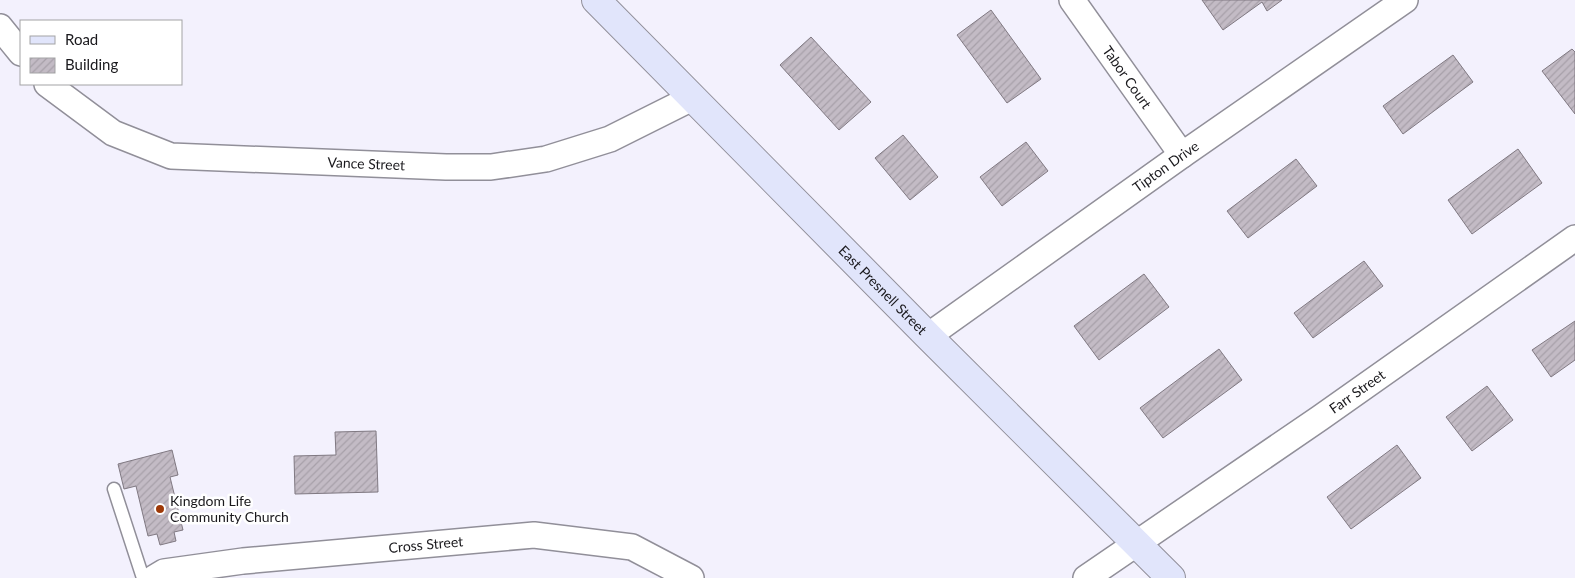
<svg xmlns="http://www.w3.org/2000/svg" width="1575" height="578" font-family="Lato,sans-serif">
<defs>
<pattern id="building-hatch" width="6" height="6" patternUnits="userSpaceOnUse" patternTransform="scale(1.25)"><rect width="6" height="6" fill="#c3bbc5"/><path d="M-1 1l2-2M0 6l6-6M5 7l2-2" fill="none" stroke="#a7a0a9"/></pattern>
</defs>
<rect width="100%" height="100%" fill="#f3f1fd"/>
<!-- building -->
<g fill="url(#building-hatch)" stroke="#807982">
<path d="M1202,0H1282L1267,11L1262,2L1223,30Z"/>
<path d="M991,10L1041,79L1007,103L957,35Z"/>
<path d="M811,37L871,102L839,130L780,65Z"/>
<path d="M1572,49L1575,52V114L1542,71Z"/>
<path d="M1453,55L1473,82L1403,134L1383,106Z"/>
<path d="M903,135L938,177L910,200L875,158Z"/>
<path d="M1026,142L1048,171L1002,206L980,177Z"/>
<path d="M1518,149L1542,183L1472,234L1448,200Z"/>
<path d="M1296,159L1317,186L1248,238L1227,211Z"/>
<path d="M1364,261L1383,286L1313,338L1294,313Z"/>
<path d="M1144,274L1169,307L1099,360L1074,326Z"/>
<path d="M1575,321V360L1551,377L1532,350Z"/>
<path d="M1219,349L1242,380L1163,438L1140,408Z"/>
<path d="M1487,386L1513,420L1472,451L1446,417Z"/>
<path d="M376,431L378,492L295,494L294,456L336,455L335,432Z"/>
<path d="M1397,445L1421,478L1351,529L1327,497Z"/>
<path d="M172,450L178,475L170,477L183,530L174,532L176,541L160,545L157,534L148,536L136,486L124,489L118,464Z"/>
</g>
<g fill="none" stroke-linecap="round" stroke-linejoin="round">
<!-- service casing -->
<g stroke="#918f99" stroke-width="15">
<path id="service" d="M114,489L143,578"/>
</g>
<!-- minor casing -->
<g stroke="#918f99" stroke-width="28">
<g id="minor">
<path id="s1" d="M1072,0L1182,155"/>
<path d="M0,27L21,53"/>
<path id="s2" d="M47,84L113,133L171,156L446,167H491L546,159L610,139L692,98"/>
<path id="s3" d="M928,336L1182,155L1405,0"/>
<path id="s4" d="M154,578L164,572L243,561L534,535L632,547L691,578"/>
<path id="s5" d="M1086,578L1320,418L1575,238"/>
</g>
</g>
<!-- secondary casing -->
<g stroke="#918f99" stroke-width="30">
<g id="secondary">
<path id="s6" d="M596,0L928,336L1171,578"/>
</g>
</g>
<!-- service -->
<use href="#service" stroke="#fff" stroke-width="12"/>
<!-- minor -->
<use href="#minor" stroke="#fff" stroke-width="25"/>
<!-- secondary -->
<use href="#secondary" stroke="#e1e5fb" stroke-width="28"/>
</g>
<!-- markers -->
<circle fill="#9e3908" stroke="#fff" stroke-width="2" cx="160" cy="509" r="5"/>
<g text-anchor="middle" stroke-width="5" stroke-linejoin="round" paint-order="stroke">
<!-- street labels -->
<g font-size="14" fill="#1a191d" stroke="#fff">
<text dy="5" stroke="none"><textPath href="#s1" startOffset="95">Tabor Court</textPath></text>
<text dy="5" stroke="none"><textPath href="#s2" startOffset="340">Vance Street</textPath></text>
<text dy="5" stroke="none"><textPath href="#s3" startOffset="292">Tipton Drive</textPath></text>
<text dy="5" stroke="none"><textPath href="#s6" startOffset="408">East Presnell Street</textPath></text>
<text dy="5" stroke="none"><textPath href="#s5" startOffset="329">Farr Street</textPath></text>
<text dy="5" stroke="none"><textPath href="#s4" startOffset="275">Cross Street</textPath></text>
</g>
<!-- poi labels -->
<g font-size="14" fill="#1a191d" stroke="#fff" text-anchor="start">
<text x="170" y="506">Kingdom Life<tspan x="170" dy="16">Community Church</tspan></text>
</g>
</g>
<!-- legend -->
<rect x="20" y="20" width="162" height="65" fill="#ffffff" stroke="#a3a3a5"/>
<rect x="30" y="36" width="25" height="8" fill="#e1e5fb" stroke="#a3a3a5"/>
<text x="65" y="45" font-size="15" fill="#1a191d">Road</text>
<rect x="30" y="58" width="25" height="15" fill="url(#building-hatch)" stroke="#a3a3a5"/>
<text x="65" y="70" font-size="15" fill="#1a191d">Building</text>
</svg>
